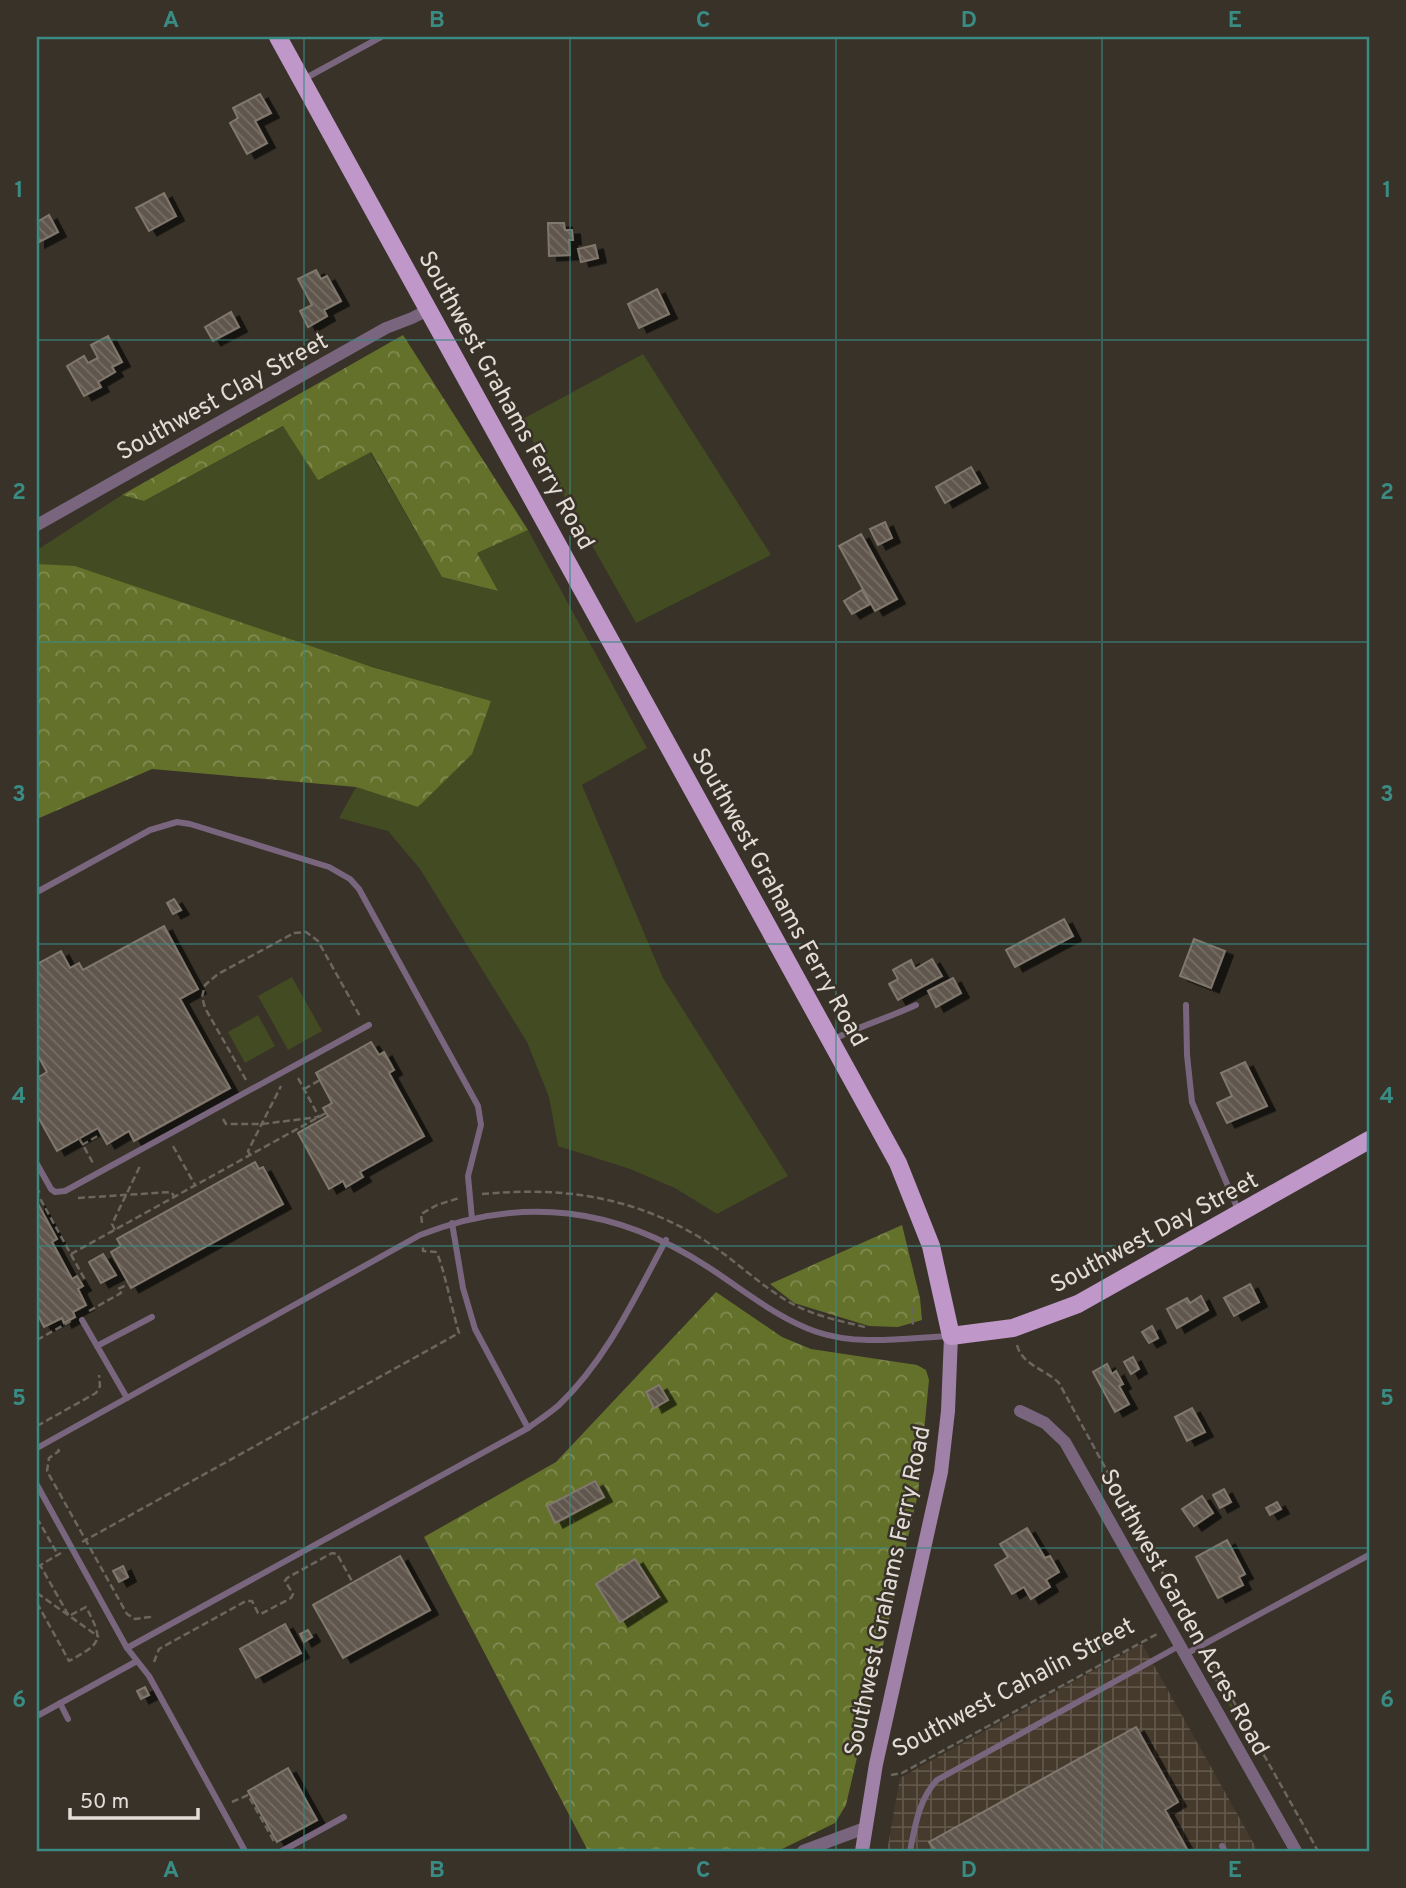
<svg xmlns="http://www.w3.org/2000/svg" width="1406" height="1888" font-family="Overpass,sans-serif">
<defs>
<pattern id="industrial-grid" width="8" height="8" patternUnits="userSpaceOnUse" patternTransform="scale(1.75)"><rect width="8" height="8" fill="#453a2c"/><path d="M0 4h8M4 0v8" fill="none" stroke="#60564a"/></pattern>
<pattern id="forest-crowns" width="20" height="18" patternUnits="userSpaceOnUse" patternTransform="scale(1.75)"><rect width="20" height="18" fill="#64712a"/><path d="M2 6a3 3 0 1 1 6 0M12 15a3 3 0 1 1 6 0" fill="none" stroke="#818b52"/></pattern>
<pattern id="wetland-marsh" width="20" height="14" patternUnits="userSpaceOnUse" patternTransform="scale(1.75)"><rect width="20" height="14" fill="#434b22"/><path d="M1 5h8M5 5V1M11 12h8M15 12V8" fill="none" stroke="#5e6441"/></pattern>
<pattern id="building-back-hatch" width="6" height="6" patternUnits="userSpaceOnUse" patternTransform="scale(1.75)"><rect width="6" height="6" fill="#60574d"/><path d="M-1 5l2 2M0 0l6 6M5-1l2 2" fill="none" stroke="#766f66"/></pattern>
<filter id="shadow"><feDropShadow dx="8" dy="4.5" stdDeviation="0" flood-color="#0009"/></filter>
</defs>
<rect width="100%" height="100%" fill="#383228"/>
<!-- industrial -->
<path fill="url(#industrial-grid)" d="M1142,1644L1258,1851H887L900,1778Z"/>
<!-- green -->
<g fill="#434b22">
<path d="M643,354L771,555L636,623L521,420Z"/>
<path d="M284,426L370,452L442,577L497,591L476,553L528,530L647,748L582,785L663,978L788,1176L717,1214L675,1188L630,1169L558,1146L549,1097L527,1042L420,869L388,831L339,818L356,787L419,807L490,701L37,569V550L122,495L144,501Z"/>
<path d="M292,977L322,1031L288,1050L258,996Z"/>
<path d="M258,1015L275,1046L245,1063L228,1032Z"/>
</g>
<!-- forest -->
<g fill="url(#forest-crowns)">
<path d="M403,335L528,530L477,553L498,591L442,577L371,452L318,480L283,426L144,501L122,495Z"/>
<path d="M37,564L75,566L372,667L491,701L472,754L418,807L356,787L152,769L37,819Z"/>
<path d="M902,1225L920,1298L922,1320L898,1327L869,1326L794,1303L770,1284Z"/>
<path d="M716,1292L782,1337L811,1349L917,1365L926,1370L929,1380L918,1494L846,1805L835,1823L778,1851H588L424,1537L556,1462Z"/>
</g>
<!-- wetland -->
<path fill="url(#wetland-marsh)" d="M1208,1662L1254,1743L1252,1745L1205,1663Z"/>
<!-- building -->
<g fill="url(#building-back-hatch)" stroke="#80776d" stroke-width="2" filter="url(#shadow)">
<path d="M260,94L271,113L255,121L267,143L247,154L230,123L238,118L233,108Z"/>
<path d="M164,193L176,216L149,231L136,208Z"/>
<path d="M49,215L58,232L37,243V222Z"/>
<path d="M548,223H564L565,230H572L573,240H569L570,255L549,256Z"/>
<path d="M595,245L598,258L581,262L578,249Z"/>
<path d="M316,270L321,279L327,276L341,301L324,310L327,316L308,327L300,311L312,305L298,279Z"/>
<path d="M657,289L669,314L639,328L628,304Z"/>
<path d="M231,312L239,327L213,341L205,327Z"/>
<path d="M108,336L122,362L112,367L115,372L98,382L101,387L84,396L67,366L84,356L88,363L98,358L91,345Z"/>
<path d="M971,467L980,483L945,503L936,487Z"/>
<path d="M885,522L892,538L878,545L870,529Z"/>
<path d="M861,534L897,599L875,611L839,546Z"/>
<path d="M862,590L870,604L852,614L844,601Z"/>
<path d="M174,899L181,910L173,914L167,903Z"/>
<path d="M1064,919L1073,936L1015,967L1006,950Z"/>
<path d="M164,926L198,989L180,999L230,1088L134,1141L129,1131L107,1144L98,1128L57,1151L37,1115V1078L47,1072L37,1054V964L61,951L70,968L79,963L83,970Z"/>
<path d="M1194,939L1225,951L1211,988L1180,976Z"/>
<path d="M932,959L942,976L898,1000L889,984L898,979L893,970L911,960L915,969Z"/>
<path d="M953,978L961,993L936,1007L928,991Z"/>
<path d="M371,1042L379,1055L384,1052L394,1070L389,1073L424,1136L360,1172L363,1177L346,1187L343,1181L329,1189L298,1133L328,1116L323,1108L332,1103L316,1073Z"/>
<path d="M1245,1062L1267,1106L1227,1123L1217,1103L1232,1096L1221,1073Z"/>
<path d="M255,1162L259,1169L263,1167L283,1204L131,1288L111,1252L121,1246L117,1239Z"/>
<path d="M37,1202L57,1239L52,1242L72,1279L77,1276L83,1286L78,1289L86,1305L73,1312L75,1317L64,1323L62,1318L44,1327L37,1313Z"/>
<path d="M103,1254L116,1275L101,1283L89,1262Z"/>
<path d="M1250,1284L1259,1302L1234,1316L1224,1298Z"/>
<path d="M1201,1296L1208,1310L1177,1328L1167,1309L1187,1298L1190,1303Z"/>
<path d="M1152,1326L1158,1338L1149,1343L1142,1332Z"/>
<path d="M1133,1357L1139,1369L1131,1374L1124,1362Z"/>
<path d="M1107,1364L1112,1374L1116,1371L1123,1384L1119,1386L1129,1404L1115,1412L1093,1372Z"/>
<path d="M659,1385L668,1400L654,1408L646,1392Z"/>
<path d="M1192,1408L1205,1432L1187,1441L1175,1417Z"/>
<path d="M595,1481L604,1497L555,1523L547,1506Z"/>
<path d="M1224,1489L1231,1502L1220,1508L1213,1495Z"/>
<path d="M1202,1496L1213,1513L1194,1526L1182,1509Z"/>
<path d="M1277,1502L1281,1509L1270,1515L1266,1508Z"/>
<path d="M1027,1528L1045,1558L1050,1556L1059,1572L1046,1580L1050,1587L1031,1599L1024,1587L1012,1594L995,1565L1008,1557L1000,1544Z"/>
<path d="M1227,1540L1245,1574L1239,1577L1243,1585L1218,1598L1196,1557Z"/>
<path d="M400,1556L430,1610L343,1658L313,1605Z"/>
<path d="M635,1559L659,1597L620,1622L596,1584Z"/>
<path d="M123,1566L128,1577L119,1582L113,1571Z"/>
<path d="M285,1624L301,1653L256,1678L240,1649Z"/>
<path d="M308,1630L312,1637L304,1642L300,1634Z"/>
<path d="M145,1687L149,1695L141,1699L137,1691Z"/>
<path d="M1136,1727L1178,1802L1165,1810L1188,1851H935L929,1842Z"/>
<path d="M288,1768L317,1820L277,1842L248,1791Z"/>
</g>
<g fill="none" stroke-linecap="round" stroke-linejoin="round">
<!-- path -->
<g stroke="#6c675e" stroke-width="2.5" stroke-dasharray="7 3.5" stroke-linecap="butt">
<path d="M246,1080L205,1008L202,997L205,985L218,974L294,933L306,932L318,941L361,1018"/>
<path d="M304,1089L320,1080"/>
<path d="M223,1119L226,1124H262L319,1117L298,1078"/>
<path d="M79,1138L93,1163"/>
<path d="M82,1145L101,1134"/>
<path d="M173,1146L195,1185"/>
<path d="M250,1155L248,1151L281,1086"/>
<path d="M40,1191L37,1193L84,1278L80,1281"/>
<path d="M482,1194C559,1187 626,1195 694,1234C728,1253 755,1282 789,1302C811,1315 840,1321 865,1327"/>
<path d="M78,1198L171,1192L174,1196"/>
<path d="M422,1223L421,1214L437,1205L459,1198"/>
<path d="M115,1230L112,1224L141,1164"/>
<path d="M71,1254L326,1113"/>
<path d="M912,1307L913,1328"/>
<path d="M89,1311L121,1293L118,1289L129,1284"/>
<path d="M37,1340L71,1321"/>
<path d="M1017,1345C1022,1365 1045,1369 1059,1383L1197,1636"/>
<path d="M37,1426L96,1393L100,1386L99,1375"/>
<path d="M58,1449L59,1451L49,1458L47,1471L127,1614L135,1619L150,1617L152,1621"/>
<path d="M37,1518L58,1555"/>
<path d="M82,1542L459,1333C454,1318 442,1259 436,1252L423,1251V1247"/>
<path d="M37,1567L61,1553"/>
<path d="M37,1593L99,1637"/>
<path d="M37,1603L69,1661C102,1643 104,1641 86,1607L69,1616L40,1565"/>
<path d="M1207,1654L1318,1851"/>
<path d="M154,1662L159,1649L246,1601H252L258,1613L261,1614L291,1598L293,1594L285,1581L287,1578L332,1553L337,1554L353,1583"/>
<path d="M891,1775L902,1773L1157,1634"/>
<path d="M232,1802L248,1795L275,1843"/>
</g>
<!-- service -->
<g stroke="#79667e" stroke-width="6">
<path d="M304,79L381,37"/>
<path d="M37,892L150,830L177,822L190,824L329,867L350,879L359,889L478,1106L481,1125L468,1176L472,1219"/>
<path d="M1186,1005L1187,1055L1192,1102L1239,1212"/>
<path d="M832,1040C860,1026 888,1018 916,1005"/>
<path d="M37,1164L51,1189L55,1192L65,1191L369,1025"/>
<path d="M452,1223L463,1288L475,1329L528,1428"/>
<path d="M82,1320L127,1398"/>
<path d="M97,1346L152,1317"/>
<path d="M37,1448L420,1235C523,1195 616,1207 708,1267C742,1289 778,1319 817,1332C858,1346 906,1338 949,1336"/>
<path d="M37,1485L127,1648L149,1676L245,1851"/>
<path d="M127,1648L528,1428C539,1420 550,1413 559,1405C607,1359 635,1297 666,1240"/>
<path d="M1184,1655L1369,1555"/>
<path d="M60,1703L68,1719"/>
<path d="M37,1716L137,1661"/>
<path d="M1222,1846L1225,1851"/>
<path d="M282,1851L344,1817"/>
<path d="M910,1851C915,1826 919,1799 937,1780L1179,1646"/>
</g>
<!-- minor -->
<g stroke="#79667e" stroke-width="12">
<path d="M37,525L386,328L412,318L430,309"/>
<path d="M1020,1411L1045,1423L1065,1442L1296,1851"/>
<path d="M803,1851L865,1828"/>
</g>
<!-- secondary -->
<path stroke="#a082a8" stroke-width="14" d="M862,1851L876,1764L941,1472L948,1411L951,1336"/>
<!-- primary -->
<path stroke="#bf97c8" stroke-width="18" d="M278,37L898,1163L931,1246L951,1336L1013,1328L1078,1304L1369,1140"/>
</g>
<!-- grid -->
<path fill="none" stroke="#398b83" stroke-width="2" stroke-opacity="0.55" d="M304,37V1851M570,37V1851M836,37V1851M1102,37V1851M37,340H1369M37,642H1369M37,944H1369M37,1246H1369M37,1548H1369"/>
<g text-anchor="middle" stroke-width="5" stroke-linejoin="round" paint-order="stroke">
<!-- street labels -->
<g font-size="24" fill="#e2ddd7" stroke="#383228">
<text transform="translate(222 396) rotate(-29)" y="8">Southwest Clay Street</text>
<text transform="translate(507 400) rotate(61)" y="8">Southwest Grahams Ferry Road</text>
<text transform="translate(780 897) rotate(61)" y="8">Southwest Grahams Ferry Road</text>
<text transform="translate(1154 1232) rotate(-28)" y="8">Southwest Day Street</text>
<text transform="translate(887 1591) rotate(-78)" y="8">Southwest Grahams Ferry Road</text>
<text transform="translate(1185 1612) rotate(61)" y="8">Southwest Garden Acres Road</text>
<text transform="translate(1013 1687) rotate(-28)" y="8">Southwest Cahalin Street</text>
</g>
</g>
<!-- border -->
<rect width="1406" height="1888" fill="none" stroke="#383228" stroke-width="77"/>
<!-- scale -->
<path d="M70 1808v10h128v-10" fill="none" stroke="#e2ddd7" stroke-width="3.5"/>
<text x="80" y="1808" font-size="21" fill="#e2ddd7" stroke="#383228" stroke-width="5" paint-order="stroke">50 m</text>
<rect x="38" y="38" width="1330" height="1812" fill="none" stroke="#398b83" stroke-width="2.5"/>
<g font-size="23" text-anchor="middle" font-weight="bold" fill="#398b83">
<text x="171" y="27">A</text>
<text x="437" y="27">B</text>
<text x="703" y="27">C</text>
<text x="969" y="27">D</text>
<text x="1235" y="27">E</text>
<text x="19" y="197">1</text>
<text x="1387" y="197">1</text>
<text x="19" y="499">2</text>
<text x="1387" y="499">2</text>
<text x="19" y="801">3</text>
<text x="1387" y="801">3</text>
<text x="19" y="1103">4</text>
<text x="1387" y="1103">4</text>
<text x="19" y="1405">5</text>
<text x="1387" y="1405">5</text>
<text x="19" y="1707">6</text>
<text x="1387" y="1707">6</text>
<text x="171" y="1877">A</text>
<text x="437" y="1877">B</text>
<text x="703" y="1877">C</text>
<text x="969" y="1877">D</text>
<text x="1235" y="1877">E</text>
</g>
</svg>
